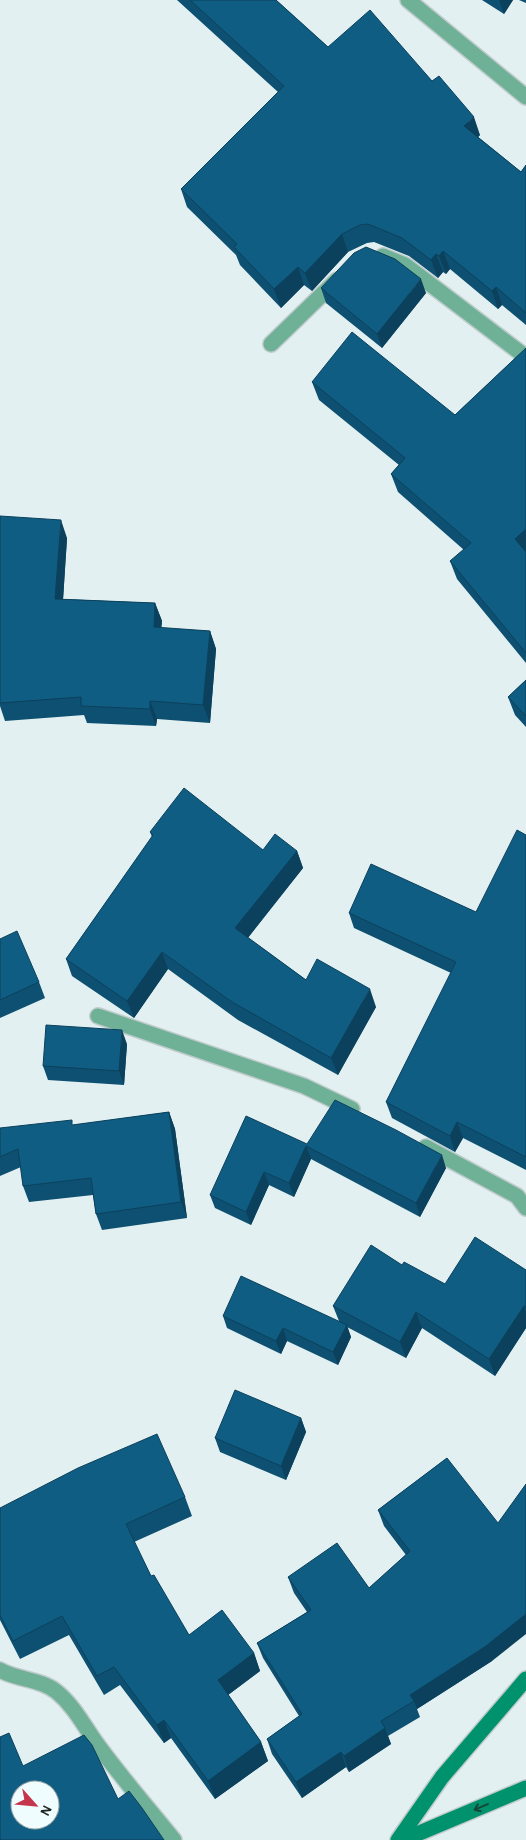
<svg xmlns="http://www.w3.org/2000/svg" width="526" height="1840" font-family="'Alegreya Sans',sans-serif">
<rect width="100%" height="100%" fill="#e3f0f1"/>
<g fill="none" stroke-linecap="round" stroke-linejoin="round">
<!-- street casing -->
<g stroke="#c0cbcc" stroke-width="18">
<g id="street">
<path d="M408,0L526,97"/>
<path d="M383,256L405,265L526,357"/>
<path d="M271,344L337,280"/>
<path d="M98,1016L304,1086L352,1109"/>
<path d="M426,1147L517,1196L526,1208"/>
<path d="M0,1670C18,1680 41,1679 57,1692C74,1706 84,1726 97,1744C121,1777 148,1808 174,1840"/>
</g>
</g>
<!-- secondary casing -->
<g stroke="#c0cbcc" stroke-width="18">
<g id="secondary">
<path d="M398,1840L442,1777L526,1679"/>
<path d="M403,1840L526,1788"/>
</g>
</g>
<!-- street -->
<use href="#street" stroke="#6eb196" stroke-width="15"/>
<!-- secondary -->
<use href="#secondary" stroke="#00926d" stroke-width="15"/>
</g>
<!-- wall -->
<g fill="#0e5071">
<path d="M177,0H276L328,47L432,81L480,135L478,137L521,172L526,165V325L502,305L498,309L450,269L446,274L443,272L438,278L409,256L374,242L367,243L348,252L312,291L304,285L281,308L240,265L236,255L187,207L181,189L278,92Z"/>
<path d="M482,0H513L504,14Z"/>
<path d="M519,0H526V3Z"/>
<path d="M321,288L426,293L382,348L326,303Z"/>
<path d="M526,348V663L457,579L450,561L464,550L398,492L391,474L399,465L319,400L312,382L455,415Z"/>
<path d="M0,516L67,538L63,599L155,603L162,621L161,628L210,631L216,649L210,723L157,719L156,726L87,723L84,715L5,721L0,706Z"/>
<path d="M526,680V727L515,715L508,697Z"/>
<path d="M150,832L263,850L297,851L303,868L248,938L306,980L376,1007L338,1075L238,1020L168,969L134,1018L72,976L66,959L152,837Z"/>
<path d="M526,835V1170L463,1138L455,1152L392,1118L386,1102L451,973L354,928L349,913L476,912Z"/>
<path d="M0,939L39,982L45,998L0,1018Z"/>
<path d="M127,1044L124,1085L48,1080L43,1066Z"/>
<path d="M169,1112L175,1129L187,1218L102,1230L96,1214L93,1195L29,1202L23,1186L21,1167L0,1176V1128L74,1125Z"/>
<path d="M307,1144L446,1168L420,1217L311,1159L294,1197L269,1185L251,1225L215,1208L210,1195Z"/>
<path d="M402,1265L445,1284L526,1270V1328L495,1376L422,1328L406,1358L347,1327L351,1337L338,1365L287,1341L281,1354L227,1328L223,1316L339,1321L333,1306Z"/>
<path d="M301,1418L306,1432L286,1480L220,1452L215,1438Z"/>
<path d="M447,1458L492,1661L417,1709L420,1717L388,1736L391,1744L349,1772L346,1767L302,1798L272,1754L267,1739L299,1716L263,1658L257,1643L307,1612L294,1593L288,1577L369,1588L406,1555L384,1526L378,1510Z"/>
<path d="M185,1497L192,1516L134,1542L151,1576L189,1635L254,1653L260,1671L228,1695L261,1742L268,1761L215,1799L171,1738L164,1743L120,1685L104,1695L69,1635L20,1659L0,1620V1508Z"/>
</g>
<!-- shaded-wall -->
<g fill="#0b415c">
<path d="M499,0H513L504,14Z"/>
<path d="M474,117L480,135L471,144L464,126Z"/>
<path d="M342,234L348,252L312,291L305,273Z"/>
<path d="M443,251L450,269L446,274L439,256Z"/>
<path d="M436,254L443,272L438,278L431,260Z"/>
<path d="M298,267L304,285L281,308L274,289Z"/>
<path d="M421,279L426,293L382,348L377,334Z"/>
<path d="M496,287L502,305L498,309L492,291Z"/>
<path d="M61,520L67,538L62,616L55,599Z"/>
<path d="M526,529V553L515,539Z"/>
<path d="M155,603L162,621L160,645L154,627Z"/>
<path d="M210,631L216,649L210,723L203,705Z"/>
<path d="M150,701L157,719L156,726L150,709Z"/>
<path d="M297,851L303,868L241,946L235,928Z"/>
<path d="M162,952L168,969L134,1018L127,1001Z"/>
<path d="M370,989L376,1007L338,1075L331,1058Z"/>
<path d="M122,1030L127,1044L124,1085L119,1071Z"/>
<path d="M169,1112L175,1129L187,1218L181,1202Z"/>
<path d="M457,1122L463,1138L455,1152L450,1136Z"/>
<path d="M306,1146L311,1159L294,1197L289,1183Z"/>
<path d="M442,1155L446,1168L420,1217L416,1203Z"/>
<path d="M264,1172L269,1185L251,1225L246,1212Z"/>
<path d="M524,1306L526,1312V1328L495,1376L489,1359Z"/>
<path d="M416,1312L422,1328L406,1358L400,1342Z"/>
<path d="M347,1325L351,1337L338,1365L333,1352Z"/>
<path d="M283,1328L287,1341L281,1354L276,1341Z"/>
<path d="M301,1418L306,1432L286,1480L281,1466Z"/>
<path d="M526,1614V1634L492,1661L417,1709L414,1701L410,1695Z"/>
<path d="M254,1653L260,1671L224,1698L218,1680Z"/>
<path d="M164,1720L171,1738L164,1743L157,1725Z"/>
<path d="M385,1728L391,1744L349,1772L344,1756Z"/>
<path d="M261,1742L268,1761L215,1799L208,1781Z"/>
<path d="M341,1752L346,1767L302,1798L296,1782Z"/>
</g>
<!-- building -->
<g fill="#105d83" stroke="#0b415c" fill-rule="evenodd">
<path d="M190,0H276L328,47L370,10L432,81L439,76L474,117L464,126L521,172L526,165V313L496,287L492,291L443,251L439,256L436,254L431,260L402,238L368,224L360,225L342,234L305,273L298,267L274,289L234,247L237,244L181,189L284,86Z"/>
<path d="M366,247L395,259L421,279L377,334L321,288L354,253Z"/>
<path d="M352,332L455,415L526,348V529L515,539L526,552V653L450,561L471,543L391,474L405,458L312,382Z"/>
<path d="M0,516L61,520L55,599L155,603L154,627L210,631L203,705L150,701V709L81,706V697L0,703Z"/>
<path d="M526,680V716L508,697Z"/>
<path d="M184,788L263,850L275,834L297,851L235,928L306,980L317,959L370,989L331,1058L232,1002L162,952L127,1001L66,959L153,835L150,832Z"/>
<path d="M517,830L526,835V1157L457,1122L450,1136L386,1102L456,962L349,913L371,864L476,912Z"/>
<path d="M17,931L39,982L0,1000V939Z"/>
<path d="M46,1025L122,1030L119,1071L43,1066Z"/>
<path d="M335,1100L396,1130L442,1155L416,1203L306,1146L289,1183L264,1172L246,1212L210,1195L246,1116L307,1144Z"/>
<path d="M169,1112L181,1202L96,1214L91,1178L23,1186L18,1149L0,1157V1128L72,1120V1125Z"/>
<path d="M475,1237L526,1270V1307L524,1306L489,1359L416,1312L400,1342L333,1306L371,1245L402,1265L404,1262L445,1284Z"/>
<path d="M241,1276L347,1325L333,1352L283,1328L276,1341L223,1316Z"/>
<path d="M235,1390L301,1418L281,1466L215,1438Z"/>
<path d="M157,1434L185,1497L126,1524L151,1576L154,1575L189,1635L222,1610L254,1653L218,1680L261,1742L208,1781L164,1720L157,1725L114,1667L97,1676L62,1616L13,1641L0,1615V1508L78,1468Z"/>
<path d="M447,1458L498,1523L526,1484V1614L486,1646L410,1695L414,1701L381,1721L385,1728L344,1756L341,1752L296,1782L267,1739L302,1714L257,1643L311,1610L288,1577L337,1543L369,1588L410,1551L378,1510Z"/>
<path d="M9,1733L23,1766L84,1735L92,1745L118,1799L129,1791L142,1808L164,1840H0V1737ZM20,1790H50V1820H20Z"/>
</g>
<!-- one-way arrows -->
<defs><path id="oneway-shaft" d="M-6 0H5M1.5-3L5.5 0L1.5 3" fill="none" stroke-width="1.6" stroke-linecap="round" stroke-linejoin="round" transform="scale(1.25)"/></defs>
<use stroke="#16453a" href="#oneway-shaft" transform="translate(481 1807) rotate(157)"/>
<!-- north arrow -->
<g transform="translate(35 1805) rotate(117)"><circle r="24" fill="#f0fdfe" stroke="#9ca6a7"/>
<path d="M0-4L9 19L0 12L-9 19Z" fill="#c5354b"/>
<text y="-8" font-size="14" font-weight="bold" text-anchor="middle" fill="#1f2424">N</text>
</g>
</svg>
